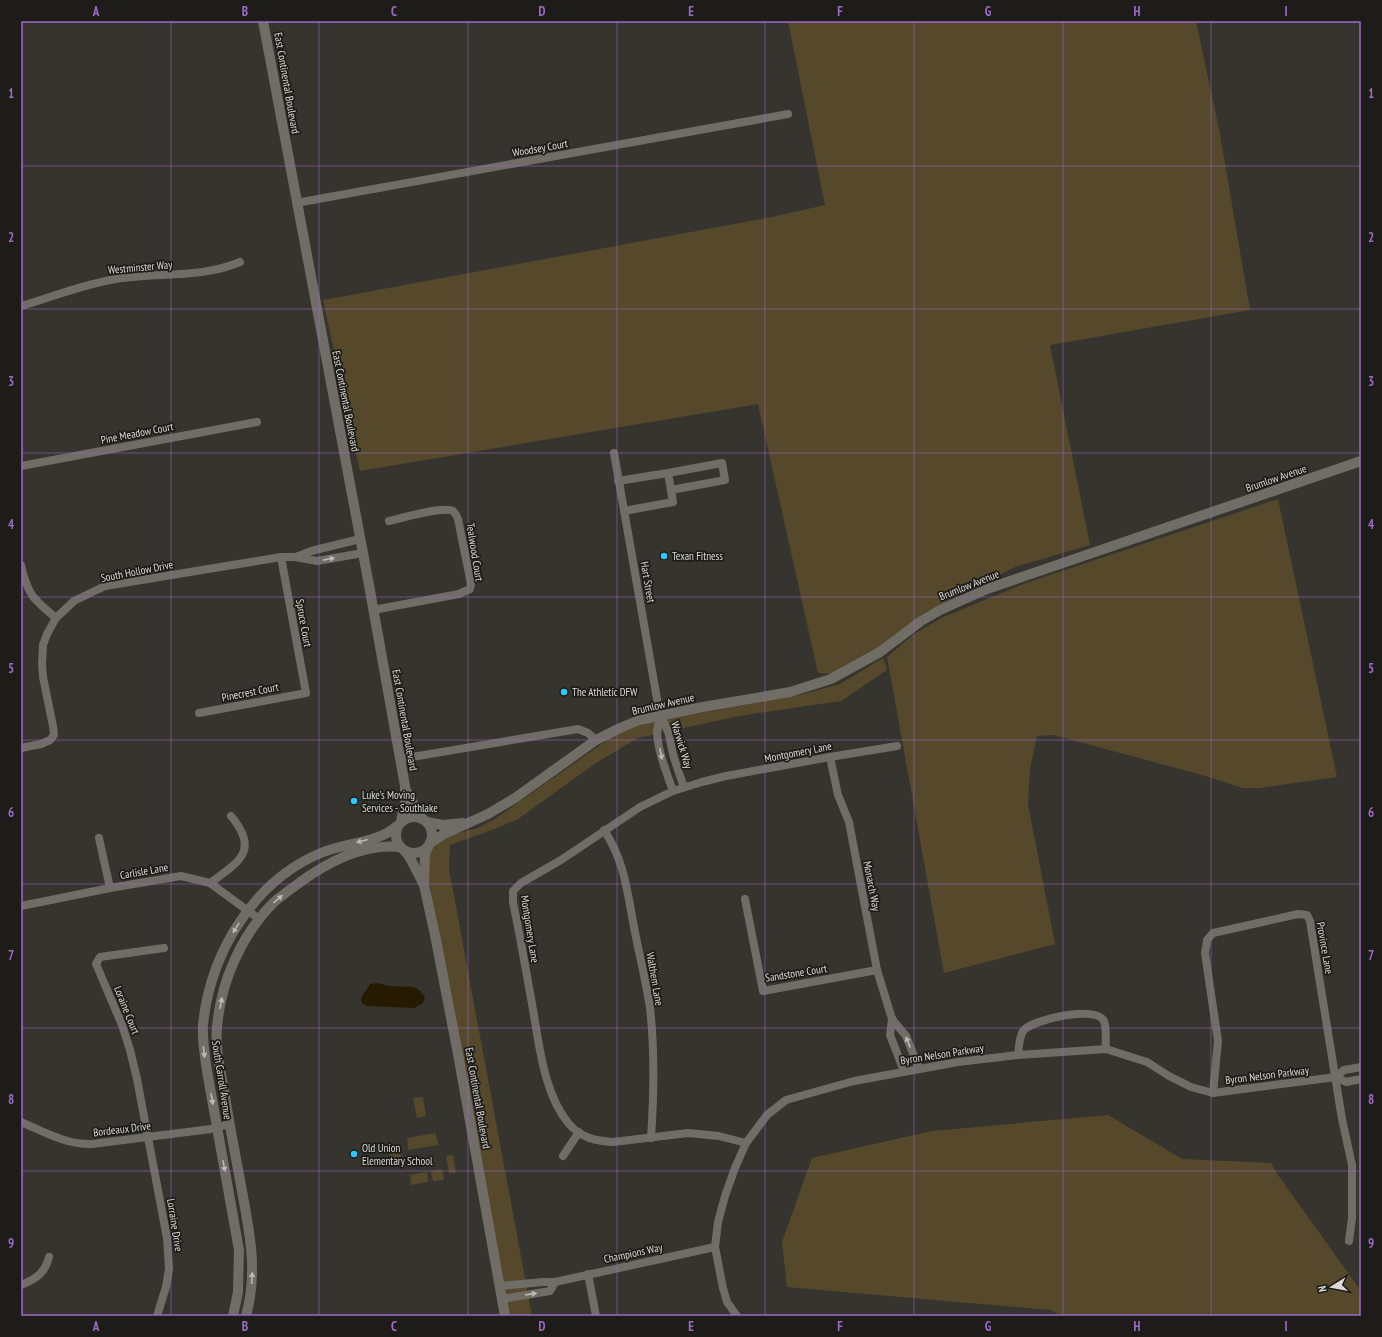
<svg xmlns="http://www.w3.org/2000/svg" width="1382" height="1337" font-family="'PT Sans Narrow',sans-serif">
<rect width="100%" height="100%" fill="#36342f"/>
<!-- green -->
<g fill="#56492b">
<path d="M788,21H1196L1220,134L1250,310L1050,345L1090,545L1015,567L922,614L863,659L830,674L818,673L758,404L360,471L323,300L772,217L825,205Z"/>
<path d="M1278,499L1337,777L1259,788H1243L1202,775L1053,735L1037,736L1030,769L1028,804L1055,944L944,973L887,657L914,634L941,618L1026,583Z"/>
<path d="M883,658L887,670L841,701L739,716L638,738L596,763L518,819L497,828L450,845L449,869L532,1316H510L427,872L428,856L433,845L446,836L478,828L495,819L613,736L639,724L800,695L840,684Z"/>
<path d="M423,1097L426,1116L417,1118L413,1098Z"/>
<path d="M1108,1115L1182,1159L1271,1163L1278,1175L1361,1291V1316H1061L1051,1310L787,1287L782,1242L812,1158L932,1131Z"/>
<path d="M435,1133L439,1145L408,1150L407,1138Z"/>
<path d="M400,1152L402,1162L392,1164L390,1154Z"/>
<path d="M453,1155L456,1173H449L446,1156Z"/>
<path d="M442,1169L444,1180L433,1181L431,1171Z"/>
<path d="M427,1172L428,1182L411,1185L410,1175Z"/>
</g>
<!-- water -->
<path fill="#261a00" d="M377,983C382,984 388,986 393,986C408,988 416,982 425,997L423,1003L414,1008L367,1006L362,1003L361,998L370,984Z"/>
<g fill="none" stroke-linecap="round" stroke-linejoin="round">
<!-- minor -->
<g stroke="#706d67" stroke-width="8">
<path d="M296,203L788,114"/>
<path d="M21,306C52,297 84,284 116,279C157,272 200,279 240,262"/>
<path d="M614,453L660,716C659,721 658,726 657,731C657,749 667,774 673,791"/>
<path d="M21,466L257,422"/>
<path d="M668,473L722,463L725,480L671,490"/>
<path d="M618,481L668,473L673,502L624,511"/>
<path d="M296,557L311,551L360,539"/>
<path d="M21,565C27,594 34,600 56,618"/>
<path d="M373,610L459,594L470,589L471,584L458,519C457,516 455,513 453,511C444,506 401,518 389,521"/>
<path d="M199,713L306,693L281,557"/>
<path d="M660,716C670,730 669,738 673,754C676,765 680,776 684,787"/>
<path d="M21,748L41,744L50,740L54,735L53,726L43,677L42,664L43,645L47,634L56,618L74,601L105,586L281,557H295L317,561L363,553"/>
<path d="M830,757L838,795L849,822L877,970L892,1019L906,1036L919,1068"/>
<path d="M400,759L578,729L588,733L596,740"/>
<path d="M604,830C625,862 627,891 634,927C639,954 646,981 650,1008C655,1051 654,1094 651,1138"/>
<path d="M99,838L110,888"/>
<path d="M210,883C239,862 260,851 231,816"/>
<path d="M745,899L763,991L877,970"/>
<path d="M21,906L110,888L181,876L210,883L259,919"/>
<path d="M892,1019L890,1035L904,1071"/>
<path d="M1018,1055C1019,1047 1019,1038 1023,1031C1032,1019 1097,1005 1104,1021C1107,1029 1105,1041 1106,1049"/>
<path d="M1336,1077L1344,1070L1361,1067"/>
<path d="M1213,1093L1218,1041L1205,953L1207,940L1213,933L1298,914L1307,915L1310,921L1342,1119L1352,1165V1218L1349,1241"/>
<path d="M21,1122C44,1132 67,1145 92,1144L211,1129L229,1124"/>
<path d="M746,1143L719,1136L688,1133L613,1142C596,1141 581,1138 569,1124C543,1093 539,1042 532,1004C526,970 520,936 513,902V891L521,883L561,860L640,807L673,791L702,782L726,776L830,757L897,746"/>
<path d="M563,1156L579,1132"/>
<path d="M588,1274L596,1316"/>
<path d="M21,1285C36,1279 45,1273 49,1257"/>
<path d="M500,1286L543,1282H555L715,1247"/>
<path d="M502,1299L550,1291L555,1282"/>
<path d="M157,1316L166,1287L169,1269L167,1238L137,1079L130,1050L122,1025L96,964L100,957L164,948"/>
<path d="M737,1316L727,1302L723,1288L715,1247L718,1222L725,1196L735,1168L746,1143L767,1115L786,1100L854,1081L958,1062L1018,1055L1106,1049L1147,1062L1169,1076L1191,1087L1213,1093L1336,1077L1346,1082L1361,1079"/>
</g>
<!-- secondary -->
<g stroke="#706d67" stroke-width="10">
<path d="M263,21L369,585L405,786V803L401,821"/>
<path d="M406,790L416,809L422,818"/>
<circle cx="414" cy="835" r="18"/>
<path d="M427,822L442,825L463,823"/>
<path d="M430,843L444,834L488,814L515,798L596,740L620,728L639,720L703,707L790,692L831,679L880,652L921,621L940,610L987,589L1361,461"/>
<path d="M404,850L410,858L424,885L435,935L458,1054L505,1316"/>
<path d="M424,883L425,854L428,847"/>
<path d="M233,1316L238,1292L239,1250L207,1071C205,1056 202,1040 203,1025C210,954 253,881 321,853C344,843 379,843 397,826"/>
<path d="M246,1316C258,1273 250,1234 242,1191C236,1157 229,1124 224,1090C220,1069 215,1048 217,1027C221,981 241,936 273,903C280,897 288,891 295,886C324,864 362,843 400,847"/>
</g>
</g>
<!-- one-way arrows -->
<defs><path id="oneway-solid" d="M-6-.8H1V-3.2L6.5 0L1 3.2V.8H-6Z"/></defs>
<g fill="#bbb9b5">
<use href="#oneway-solid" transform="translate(329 559) rotate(-11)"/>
<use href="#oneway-solid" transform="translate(661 754) rotate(78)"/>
<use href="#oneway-solid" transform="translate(362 841) rotate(166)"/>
<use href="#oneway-solid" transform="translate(278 899) rotate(-40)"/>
<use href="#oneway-solid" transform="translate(236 928) rotate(122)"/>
<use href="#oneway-solid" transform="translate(221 1003) rotate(-79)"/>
<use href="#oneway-solid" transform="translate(908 1042) rotate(-111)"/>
<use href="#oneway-solid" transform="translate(204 1052) rotate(83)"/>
<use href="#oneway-solid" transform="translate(212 1099) rotate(80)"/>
<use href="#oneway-solid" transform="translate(224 1166) rotate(80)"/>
<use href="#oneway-solid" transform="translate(252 1278) rotate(-87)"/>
<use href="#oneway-solid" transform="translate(531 1294) rotate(-9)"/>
</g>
<!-- grid -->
<path fill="none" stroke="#9d69c7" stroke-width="1" stroke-opacity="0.55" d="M171,21V1316M319,21V1316M468,21V1316M617,21V1316M765,21V1316M914,21V1316M1063,21V1316M1211,21V1316M21,166H1361M21,309H1361M21,453H1361M21,597H1361M21,740H1361M21,884H1361M21,1028H1361M21,1171H1361"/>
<!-- markers -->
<g fill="#29c8ff" stroke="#1d1c19" stroke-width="1.5">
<circle cx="664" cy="556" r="4"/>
<circle cx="564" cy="692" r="4"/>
<circle cx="354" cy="801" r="4"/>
<circle cx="354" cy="1154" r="4"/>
</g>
<g text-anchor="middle" stroke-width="3.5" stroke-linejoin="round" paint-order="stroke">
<!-- street labels -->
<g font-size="11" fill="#dbdad6" stroke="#1d1c19">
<text transform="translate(287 83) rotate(80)" y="4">East Continental Boulevard</text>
<text transform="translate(540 148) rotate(-10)" y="4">Woodsey Court</text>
<text transform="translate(140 267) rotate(-5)" y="4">Westminster Way</text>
<text transform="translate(346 401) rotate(79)" y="4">East Continental Boulevard</text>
<text transform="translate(137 433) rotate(-11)" y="4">Pine Meadow Court</text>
<text transform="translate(1276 478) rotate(-19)" y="4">Brumlow Avenue</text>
<text transform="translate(475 552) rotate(81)" y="4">Tealwood Court</text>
<text transform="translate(137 571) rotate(-11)" y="4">South Hollow Drive</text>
<text transform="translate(648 582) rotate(80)" y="4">Hart Street</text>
<text transform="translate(969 585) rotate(-22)" y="4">Brumlow Avenue</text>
<text transform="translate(304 623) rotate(80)" y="4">Spruce Court</text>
<text transform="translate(250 692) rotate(-11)" y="4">Pinecrest Court</text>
<text transform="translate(663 704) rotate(-13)" y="4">Brumlow Avenue</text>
<text transform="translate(405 720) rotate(80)" y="4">East Continental Boulevard</text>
<text transform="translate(682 745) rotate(73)" y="4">Warwick Way</text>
<text transform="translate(798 752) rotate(-11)" y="4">Montgomery Lane</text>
<text transform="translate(144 871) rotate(-10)" y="4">Carlisle Lane</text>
<text transform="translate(872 886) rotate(79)" y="4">Monarch Way</text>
<text transform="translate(530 929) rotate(81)" y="4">Montgomery Lane</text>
<text transform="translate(1325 948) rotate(80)" y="4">Province Lane</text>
<text transform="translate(796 973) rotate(-9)" y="4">Sandstone Court</text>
<text transform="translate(655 979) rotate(80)" y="4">Walthem Lane</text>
<text transform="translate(127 1010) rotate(68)" y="4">Loraine Court</text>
<text transform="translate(942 1054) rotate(-9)" y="4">Byron Nelson Parkway</text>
<text transform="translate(1267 1075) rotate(-7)" y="4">Byron Nelson Parkway</text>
<text transform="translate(222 1080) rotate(81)" y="4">South Carroll Avenue</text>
<text transform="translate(478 1098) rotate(80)" y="4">East Continental Boulevard</text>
<text transform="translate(122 1129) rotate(-7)" y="4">Bordeaux Drive</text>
<text transform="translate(175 1225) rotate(81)" y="4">Lorraine Drive</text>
<text transform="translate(633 1253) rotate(-12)" y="4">Champions Way</text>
</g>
<!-- poi labels -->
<g font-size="11" fill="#dbdad6" stroke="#1d1c19" text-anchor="start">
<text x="672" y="560">Texan Fitness</text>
<text x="572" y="696">The Athletic DFW</text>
<text x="362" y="799">Luke’s Moving<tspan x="362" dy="13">Services - Southlake</tspan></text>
<text x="362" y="1152">Old Union<tspan x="362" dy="13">Elementary School</tspan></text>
</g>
</g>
<!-- border -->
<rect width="1382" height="1337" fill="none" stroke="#1d1c19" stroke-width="44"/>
<!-- north arrow -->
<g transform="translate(1332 1287) rotate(259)" stroke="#1d1c19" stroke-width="3" paint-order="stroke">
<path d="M0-3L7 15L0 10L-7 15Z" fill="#dbdad6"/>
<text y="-6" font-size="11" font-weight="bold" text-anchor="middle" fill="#dbdad6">N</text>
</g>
<rect x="22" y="22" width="1338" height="1293" fill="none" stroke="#9d69c7" stroke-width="1.5"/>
<g font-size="13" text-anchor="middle" font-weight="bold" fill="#9d69c7">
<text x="96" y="16">A</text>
<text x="245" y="16">B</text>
<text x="394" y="16">C</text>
<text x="542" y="16">D</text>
<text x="691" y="16">E</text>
<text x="840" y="16">F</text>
<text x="988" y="16">G</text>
<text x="1137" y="16">H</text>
<text x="1286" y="16">I</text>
<text x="11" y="98">1</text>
<text x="1371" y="98">1</text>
<text x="11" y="242">2</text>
<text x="1371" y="242">2</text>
<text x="11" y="386">3</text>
<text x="1371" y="386">3</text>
<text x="11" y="529">4</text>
<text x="1371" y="529">4</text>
<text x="11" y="673">5</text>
<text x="1371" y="673">5</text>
<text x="11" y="817">6</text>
<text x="1371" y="817">6</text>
<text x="11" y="960">7</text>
<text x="1371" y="960">7</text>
<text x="11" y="1104">8</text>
<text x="1371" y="1104">8</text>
<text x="11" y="1248">9</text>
<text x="1371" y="1248">9</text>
<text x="96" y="1331">A</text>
<text x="245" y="1331">B</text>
<text x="394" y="1331">C</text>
<text x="542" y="1331">D</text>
<text x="691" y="1331">E</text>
<text x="840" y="1331">F</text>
<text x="988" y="1331">G</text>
<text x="1137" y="1331">H</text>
<text x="1286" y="1331">I</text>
</g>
</svg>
